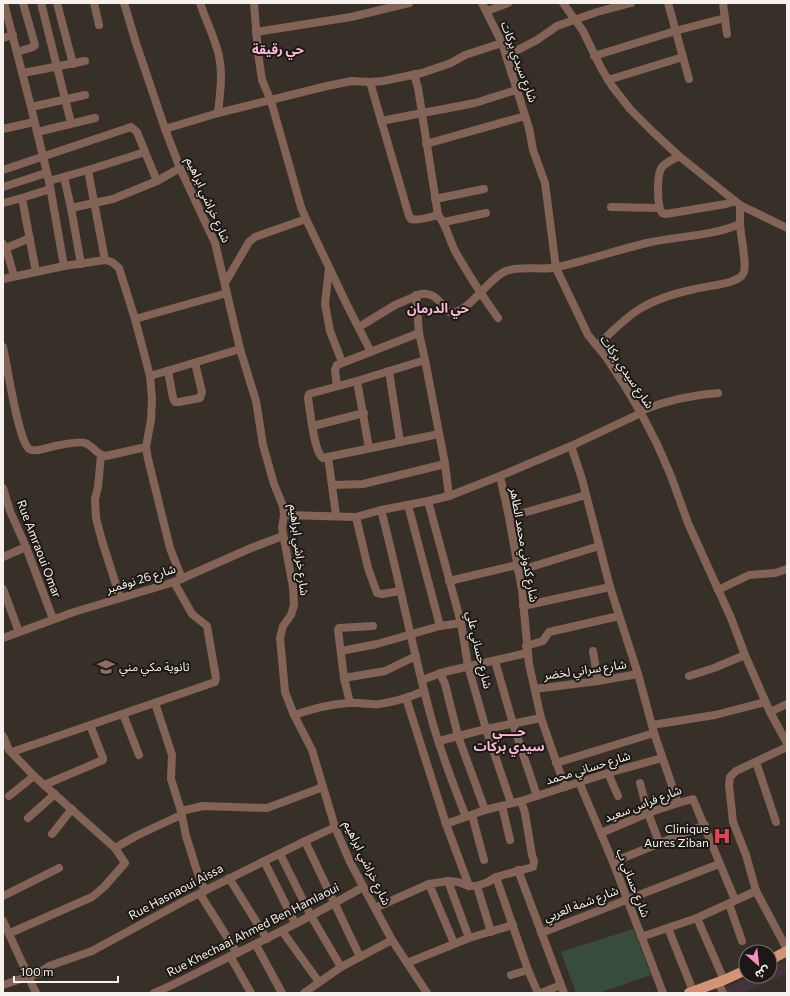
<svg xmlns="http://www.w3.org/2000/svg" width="790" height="996" font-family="Commissioner,'Noto Sans Arabic',sans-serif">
<rect width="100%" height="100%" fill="#373028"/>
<!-- commercial -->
<path fill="#463239" d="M785,962L787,969V974L742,993H727L724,988L752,976H770V968Z"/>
<!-- pitch -->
<path fill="#374c3b" d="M633,929L651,975L599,993H576L561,952Z"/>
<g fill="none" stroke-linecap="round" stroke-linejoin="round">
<!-- minor -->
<g stroke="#836356" stroke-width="8">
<path d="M4,3L31,107L49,181L64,266"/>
<path d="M41,3L71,123"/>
<path d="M57,3L73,64"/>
<path d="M94,3L99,25"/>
<path d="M124,3L136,43L165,129L180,168L215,243L240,349L256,401L263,445L274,484L283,506L284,515L282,528L293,587L294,605L291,615L283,626L280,638L285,692L294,715L312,750L335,827L350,862L392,940L427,993"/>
<path d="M200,3C206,21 215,38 219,56C223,75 220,94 218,113"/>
<path d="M254,3L258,53L262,80L271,101L301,207L306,219L347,305L371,352"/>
<path d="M482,3L502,43L529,128L533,150L545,183L556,268L588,335L606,357L623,383L641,413L657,444L671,476L688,523L731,618L745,655L770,712L787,743"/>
<path d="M563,3L583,31L601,68L612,86L630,109L653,132L679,156L740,205L787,228"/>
<path d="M668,3L689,79"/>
<path d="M723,3L727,34"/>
<path d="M487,11L508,3"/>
<path d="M256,32L351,17L409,3"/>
<path d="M3,38L13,35"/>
<path d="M17,52L33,47L35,45L23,3"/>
<path d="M506,56L537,40L557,26L597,12L631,3"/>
<path d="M594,56L675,31L725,18"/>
<path d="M23,73L85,61"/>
<path d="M414,74L418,88L438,215C447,226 449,239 455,251C468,274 483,297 498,318"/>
<path d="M608,80L683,57"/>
<path d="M370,82L409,216L411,219C420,221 429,217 438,215"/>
<path d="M31,107L85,95"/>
<path d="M381,121L475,103L516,90"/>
<path d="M3,129L34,122"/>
<path d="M165,129L218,113L327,86L352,81L370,82L383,81L422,73L451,63L465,55L502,43"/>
<path d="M37,132L95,118"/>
<path d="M426,144L525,116"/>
<path d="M679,156C674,159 667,162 663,166C656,172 657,206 662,213L666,214L726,204L735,201"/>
<path d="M3,170L131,127L137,132L145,152"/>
<path d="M88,170L105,260"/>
<path d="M64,177L71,208L113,199L157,181"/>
<path d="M49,181L88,170L145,152L157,181L180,168"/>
<path d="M3,187L46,173"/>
<path d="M435,199L484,189"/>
<path d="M3,203L22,198"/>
<path d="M611,207L659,208"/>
<path d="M71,208L81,264"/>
<path d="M444,222L486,213"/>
<path d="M3,244L6,248L14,276"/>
<path d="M6,248L30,238"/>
<path d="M329,268L325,304L330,331L342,362"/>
<path d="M36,272L22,198L50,189"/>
<path d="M3,279L64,266L105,260L112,262L119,268L135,319L150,376L152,399L151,420L146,447L148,459L170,548L182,579"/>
<path d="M225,283L249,242L255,237L269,232L306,219"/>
<path d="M416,295L419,333L425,360L445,464L449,496"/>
<path d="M135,319L227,293"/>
<path d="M359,327L395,305L421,294C435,292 440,303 449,312C467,316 488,278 506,271C522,265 541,271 558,267C589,260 620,249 651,242C681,236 712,236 740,224"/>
<path d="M597,346C610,333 623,320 638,310C655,299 676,293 695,289C706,286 738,284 743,274C748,267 740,234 740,223C740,217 740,211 740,205"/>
<path d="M3,347C7,364 18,440 29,449C32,451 35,450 38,450C47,448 77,440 85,443C94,446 96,455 106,456L146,447"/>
<path d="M425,360L357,381L309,394L308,398C310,410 314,453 323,458L439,434"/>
<path d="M168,371L173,398L175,402H179L200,398L202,392L195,363"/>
<path d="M389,371L400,442"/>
<path d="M150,376L240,349"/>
<path d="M357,381L369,448"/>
<path d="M337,386L335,370L337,365L419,333"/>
<path d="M640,411C665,401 691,395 718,393"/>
<path d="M313,426L364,413"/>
<path d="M571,446L582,479L610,587L638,674L654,733L678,803"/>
<path d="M101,455L98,487L95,499L96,518L102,541L120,597"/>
<path d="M328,457L336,515"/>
<path d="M500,476L571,446L641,413"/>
<path d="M333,485L363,484L445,464"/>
<path d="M3,488L10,511L26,547L53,619"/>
<path d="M428,501L461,623L468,666L486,729L511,803"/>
<path d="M408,505L440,626"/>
<path d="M381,510C399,578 412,648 431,717C440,751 453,784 466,817"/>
<path d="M284,515L356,517L381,510L428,501L449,496L500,476L509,517L522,590L529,664L541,718L565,787"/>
<path d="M356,517L368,568L377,593L382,594L400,591"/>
<path d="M509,517L586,495"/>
<path d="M3,557L26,547"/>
<path d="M518,571L599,546"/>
<path d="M449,581L517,565"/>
<path d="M3,589L19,632"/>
<path d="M718,590L749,575L775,573L787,569"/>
<path d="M523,606L610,587"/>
<path d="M3,638L74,612L174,582L251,548L283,536"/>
<path d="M526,646L543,641L549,632L619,616"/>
<path d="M341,651L377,644L440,626L461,623"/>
<path d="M593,651L598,681"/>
<path d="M495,661L513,724L537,796"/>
<path d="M440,673L445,684L458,736L485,810"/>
<path d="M689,676L714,668L745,655"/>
<path d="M344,678L385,671L416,656"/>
<path d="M422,680L444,672L527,653"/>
<path d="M535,689L598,681L638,674"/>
<path d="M406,698L446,824L469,886"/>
<path d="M155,703L172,755L171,779L181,811L186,836L197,871L205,891"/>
<path d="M350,703L344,678L338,630L339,628L373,626"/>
<path d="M770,712L787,704"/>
<path d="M123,714L139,755"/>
<path d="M294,715C312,709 330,704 348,703C359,702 369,705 379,704C395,702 410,697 424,691"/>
<path d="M652,725L715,715L765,702"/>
<path d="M3,736L9,750L34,776L115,848L125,863L104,887L92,897L10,933"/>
<path d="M439,741L486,729L541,718"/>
<path d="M787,747L736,771L730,777L729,785L733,822L746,855L756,891L787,949"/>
<path d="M12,752L215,682L216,678L207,626L192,614L174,582"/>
<path d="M756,762L776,822"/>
<path d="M556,763L654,733"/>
<path d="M608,773L618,796"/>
<path d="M579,782L613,862L663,993"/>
<path d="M640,783L648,813L659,842"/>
<path d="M44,785L103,760V758L90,725"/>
<path d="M9,796L34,776"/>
<path d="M502,806L510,840"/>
<path d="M181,811L203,806L267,808L323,787"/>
<path d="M472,815L484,860"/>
<path d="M28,818L55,794"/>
<path d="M446,824L485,810L521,801L608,773L662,758"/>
<path d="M601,833L648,813L678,803L693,799L735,900"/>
<path d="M52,834L72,809"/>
<path d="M305,841L360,957"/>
<path d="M115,848L136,836L181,815"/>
<path d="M280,854L311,916L341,967"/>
<path d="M264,861L295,923"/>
<path d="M613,862L705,825"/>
<path d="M518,870L564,993"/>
<path d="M496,877L528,970L538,993"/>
<path d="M229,878L267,939"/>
<path d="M448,881L469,938"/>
<path d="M429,884L454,943"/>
<path d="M477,886L491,932"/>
<path d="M200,894L237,953"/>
<path d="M3,896L59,868"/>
<path d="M729,904L742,941"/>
<path d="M375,908L429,884L448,881L458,882L469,886H477L488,882L496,877L533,867L534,861L532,855L525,813L521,801"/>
<path d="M697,918L724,980"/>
<path d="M3,921L36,993"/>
<path d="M668,928L693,991"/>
<path d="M282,931L319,982"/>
<path d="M541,933L719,864"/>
<path d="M641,937L697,918L756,891"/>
<path d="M256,945L282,993"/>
<path d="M230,956L251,993"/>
<path d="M407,963L469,938L513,925"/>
<path d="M511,975L528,970"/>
<path d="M718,982L723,993"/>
<path d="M3,985L39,973L49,966L92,951L184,901L305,841L335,827"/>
<path d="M154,993C183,981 209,966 237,953C280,932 322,911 363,887"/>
<path d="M304,993L341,967L392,940"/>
<path d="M541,993L561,985"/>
</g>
<!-- major -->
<g stroke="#d49277" stroke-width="10">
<path d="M770,960L787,951"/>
<path d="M689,993L724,980L746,970"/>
</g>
</g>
<!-- icons -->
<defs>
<g id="school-bare" transform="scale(1.38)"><path d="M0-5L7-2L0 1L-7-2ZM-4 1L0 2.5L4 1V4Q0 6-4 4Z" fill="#8d6e63" stroke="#1c1815" stroke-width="2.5" paint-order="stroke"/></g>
<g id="hospital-bare" transform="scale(1.38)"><path d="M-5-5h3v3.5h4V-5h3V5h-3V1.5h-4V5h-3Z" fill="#e0444e" stroke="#1c1815" stroke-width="2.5" paint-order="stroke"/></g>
</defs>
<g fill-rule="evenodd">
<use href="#school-bare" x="106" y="667"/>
<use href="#hospital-bare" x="722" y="836"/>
</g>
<g text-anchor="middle" stroke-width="4" stroke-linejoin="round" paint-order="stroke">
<!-- street labels -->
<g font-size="12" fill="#f6f1ec" stroke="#1c1815">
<text transform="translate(519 62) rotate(70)" y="4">شارع سيدي بركات</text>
<text transform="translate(208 200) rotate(66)" y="4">شارع خراشي ابراهيم</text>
<text transform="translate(627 372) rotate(56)" y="4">شارع سيدي بركات</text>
<text transform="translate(524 545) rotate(80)" y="4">شارع كدوني محمد الطاهر</text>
<text transform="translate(39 549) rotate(69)" y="4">Rue Amraoui Omar</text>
<text transform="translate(299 550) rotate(83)" y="4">شارع خراشي ابراهيم</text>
<text transform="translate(141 579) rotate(-17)" y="4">شارع 26 نوفمبر</text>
<text transform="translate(479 650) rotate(77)" y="4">شارع حساني علي</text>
<text transform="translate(585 670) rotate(-8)" y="4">شارع سراني لخضر</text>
<text transform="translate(588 768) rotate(-17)" y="4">شارع حساني محمد</text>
<text transform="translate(643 804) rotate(-21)" y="4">شارع فراس سعيد</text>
<text transform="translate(367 863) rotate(64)" y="4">شارع خراشي ابراهيم</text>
<text transform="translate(633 883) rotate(69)" y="4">شارع حساني ب</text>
<text transform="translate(176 892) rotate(-28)" y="4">Rue Hasnaoui Aissa</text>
<text transform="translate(581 904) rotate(-21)" y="4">شارع شمة العربي</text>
<text transform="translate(253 930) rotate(-27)" y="4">Rue Khechaai Ahmed Ben Hamlaoui</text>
</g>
<!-- poi labels -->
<g font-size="12" fill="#f6f1ec" stroke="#1c1815" text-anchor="start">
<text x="119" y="671">ثانوية مكي مني</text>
<text x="709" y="833" text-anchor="end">Clinique<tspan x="709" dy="14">Aures Ziban</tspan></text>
</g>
<!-- neighbourhood labels -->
<g font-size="13" font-weight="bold" fill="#fabbd5" stroke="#1c1815">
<text x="278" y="54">حي رقيقة</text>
<text x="438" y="313">حي الدرمان</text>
<text x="509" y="736">حــــي<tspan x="509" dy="15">سيدي بركات</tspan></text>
</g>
</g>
<!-- border -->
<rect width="790" height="996" fill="none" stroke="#f6f1ec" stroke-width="8"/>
<!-- north arrow -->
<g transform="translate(758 964) rotate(152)"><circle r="19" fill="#1c1815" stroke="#736f6b"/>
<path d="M0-3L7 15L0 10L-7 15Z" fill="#fc8fc1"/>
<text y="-6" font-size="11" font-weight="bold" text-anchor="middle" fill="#f6f1ec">ش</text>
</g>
<!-- scale -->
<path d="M14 976v6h104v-6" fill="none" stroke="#f6f1ec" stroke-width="2"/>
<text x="20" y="976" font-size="12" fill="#f6f1ec" stroke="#1c1815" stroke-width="3" paint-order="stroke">100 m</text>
</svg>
